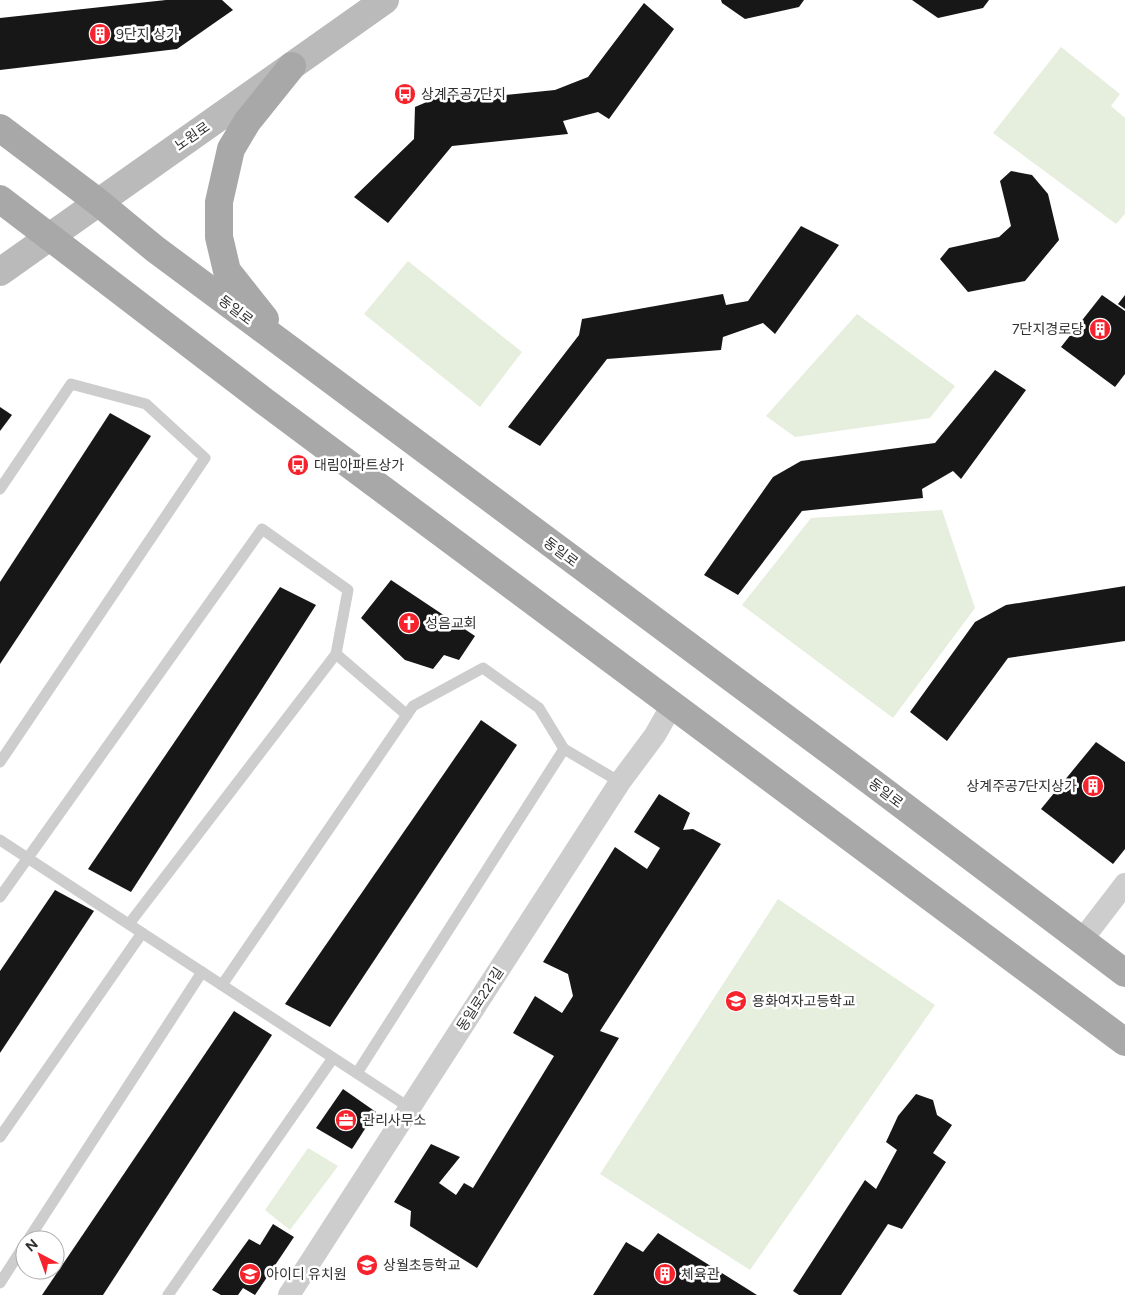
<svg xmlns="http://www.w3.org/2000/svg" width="1125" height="1295" font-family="Figtree,'Noto Sans KR',sans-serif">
<rect width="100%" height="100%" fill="#fff"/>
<!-- green -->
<g fill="#e6eedd">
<path d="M1061,47L1120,94L1111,106L1125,118V214L1116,224L993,133Z"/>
<path d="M408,261L522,352L480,407L364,314Z"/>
<path d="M857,314L955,386L930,418L795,437L766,416Z"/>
<path d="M942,510L975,608L893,718L742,605L811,518Z"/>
<path d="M778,899L935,1005L750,1270L600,1174Z"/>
<path d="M308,1148L338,1166L290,1230L265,1210Z"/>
</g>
<!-- building -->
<g fill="#171717">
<path d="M166,0H222L233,10L177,49L0,70V18Z"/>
<path d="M721,0H804L799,7L745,19L722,3Z"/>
<path d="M912,0H989L983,8L938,18Z"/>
<path d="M644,3L674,29L609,119L598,112L563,121L568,134L452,146L388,223L354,197L414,139L415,107L450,92L456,100L555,90L588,77Z"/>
<path d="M1011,171L1032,175L1048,194L1059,240L1025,281L968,292L940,259L949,248L999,237L1011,226L1000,181Z"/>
<path d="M801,226L839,245L775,334L763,323L723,337L721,350L607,359L540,446L508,427L579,335L582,319L723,294L726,305L748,301Z"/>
<path d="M1102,295L1125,311V374L1115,387L1061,347Z"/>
<path d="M1125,295V309L1118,304Z"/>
<path d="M995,370L1026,390L961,479L953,471L922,489L923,498L802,511L738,595L704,575L773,477L801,461L935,443Z"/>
<path d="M0,407L12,415L0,431Z"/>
<path d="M110,413L151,436L0,664V582Z"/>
<path d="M391,580L475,636L459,660L444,655L433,669L405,660L361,618Z"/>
<path d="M1125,586V641L1008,658L947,741L910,712L975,622L1006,605Z"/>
<path d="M280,587L316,605L131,892L88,869Z"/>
<path d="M481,720L517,745L330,1027L285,1004Z"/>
<path d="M1096,742L1125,762V849L1113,864L1041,809Z"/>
<path d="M659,794L690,813L683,830L693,829L721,844L600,1031L619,1038L477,1268L410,1226L411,1211L394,1202L431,1144L460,1157L439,1183L456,1195L464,1183L473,1188L554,1056L513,1033L535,996L562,1013L573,996L568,974L543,962L615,847L647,869L660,848L634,832Z"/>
<path d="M55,890L94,911L0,1053V971Z"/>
<path d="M234,1011L272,1035L103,1295H42Z"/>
<path d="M343,1089L376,1112L352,1149L316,1128Z"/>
<path d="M916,1094L933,1100L937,1115L952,1125L933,1153L946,1162L902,1229L888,1224L841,1295H799L793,1291L865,1180L876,1189L897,1150L886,1142L898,1116Z"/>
<path d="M273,1224L294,1237L255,1295L243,1288L238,1295H221L212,1290L249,1239L260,1245Z"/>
<path d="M658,1233L757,1295H593L626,1242L643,1252Z"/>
</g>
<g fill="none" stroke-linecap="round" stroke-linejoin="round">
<!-- service -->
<g stroke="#cdcdcd" stroke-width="11">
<path d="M0,489L71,384L146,404L205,458L0,762"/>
<path d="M336,654L407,715"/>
<path d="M0,840L410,1108"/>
<path d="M0,897L262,529L348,590L336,654L129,924"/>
<path d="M222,985L413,706L483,668L539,708L564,749L620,782"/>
<path d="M357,1073L564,749"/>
<path d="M0,1137L142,933"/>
<path d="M28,1240L202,972"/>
<path d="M0,1283L25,1244"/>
<path d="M168,1295L333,1058"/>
</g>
<!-- minor -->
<g stroke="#cdcdcd" stroke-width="22">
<path d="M1082,940L1125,884"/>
<path d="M289,1295L620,782L655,735L672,705"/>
</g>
<!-- secondary -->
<path stroke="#bababa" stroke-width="28" d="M0,272L385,0"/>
<!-- primary -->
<g stroke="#a8a8a8" stroke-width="28">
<path d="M0,128L98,202L155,249L873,783L1125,973"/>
<path d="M0,199L264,401L1125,1042"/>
<path d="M265,319L227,271L219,237V202L231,149L247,122L292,66"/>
</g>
</g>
<!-- icons -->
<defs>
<g id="building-disc" transform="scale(1.125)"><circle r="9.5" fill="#f6232d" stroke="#fff"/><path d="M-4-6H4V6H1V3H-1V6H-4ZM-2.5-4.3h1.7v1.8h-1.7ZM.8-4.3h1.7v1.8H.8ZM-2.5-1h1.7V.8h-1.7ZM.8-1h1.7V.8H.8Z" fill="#fff"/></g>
<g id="bus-disc" transform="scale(1.125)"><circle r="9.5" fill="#f6232d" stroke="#fff"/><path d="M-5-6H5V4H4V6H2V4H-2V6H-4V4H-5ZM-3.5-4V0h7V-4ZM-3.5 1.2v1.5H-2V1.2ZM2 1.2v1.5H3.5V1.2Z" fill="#fff"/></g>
<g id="church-disc" transform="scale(1.125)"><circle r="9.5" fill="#f6232d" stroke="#fff"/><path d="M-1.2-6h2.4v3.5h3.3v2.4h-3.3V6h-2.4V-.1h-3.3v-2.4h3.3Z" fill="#fff"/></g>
<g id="school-disc" transform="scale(1.125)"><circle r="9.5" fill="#f6232d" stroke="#fff"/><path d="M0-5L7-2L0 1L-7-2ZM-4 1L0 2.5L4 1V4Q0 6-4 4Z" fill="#fff"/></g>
<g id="office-disc" transform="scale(1.125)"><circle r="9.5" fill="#f6232d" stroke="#fff"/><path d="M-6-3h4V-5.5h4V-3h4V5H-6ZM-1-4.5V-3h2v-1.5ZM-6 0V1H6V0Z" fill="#fff"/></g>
</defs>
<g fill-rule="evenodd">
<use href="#building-disc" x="100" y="34"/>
<use href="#bus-disc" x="405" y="94"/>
<use href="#building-disc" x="1100" y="329"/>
<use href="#bus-disc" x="298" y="465"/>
<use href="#church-disc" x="409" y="623"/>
<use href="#building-disc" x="1093" y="786"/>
<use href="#school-disc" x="736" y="1001"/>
<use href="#office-disc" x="346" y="1120"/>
<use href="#school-disc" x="367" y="1265"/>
<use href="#school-disc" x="250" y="1274"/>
<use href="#building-disc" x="665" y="1274"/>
</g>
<g text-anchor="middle" stroke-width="5" stroke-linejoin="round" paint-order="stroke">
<!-- poi labels -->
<g font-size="14" fill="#303030" stroke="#fff" text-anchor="start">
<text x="116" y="39">9단지 상가</text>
<text x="421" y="99">상계주공7단지</text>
<text x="1084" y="334" text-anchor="end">7단지경로당</text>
<text x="314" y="470">대림아파트상가</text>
<text x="425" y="628">성음교회</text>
<text x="1077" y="791" text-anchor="end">상계주공7단지상가</text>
<text x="752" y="1006">용화여자고등학교</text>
<text x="362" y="1125">관리사무소</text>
<text x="383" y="1270">상월초등학교</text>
<text x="266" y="1279">아이디 유치원</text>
<text x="681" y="1279">체육관</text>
</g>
<!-- street labels -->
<g font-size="14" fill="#303030" stroke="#fff">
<text transform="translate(192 136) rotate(-35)" y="5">노원로</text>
<text transform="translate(236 310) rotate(37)" y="5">동일로</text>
<text transform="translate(561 552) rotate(37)" y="5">동일로</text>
<text transform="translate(886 793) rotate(37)" y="5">동일로</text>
<text transform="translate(480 999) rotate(-57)" y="5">동일로221길</text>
</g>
</g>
<!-- north arrow -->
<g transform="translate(40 1255) rotate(319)"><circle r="24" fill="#ffffff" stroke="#acacac"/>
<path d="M0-4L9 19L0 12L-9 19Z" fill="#f6232d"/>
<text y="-8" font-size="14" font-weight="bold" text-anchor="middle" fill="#303030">N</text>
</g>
</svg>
